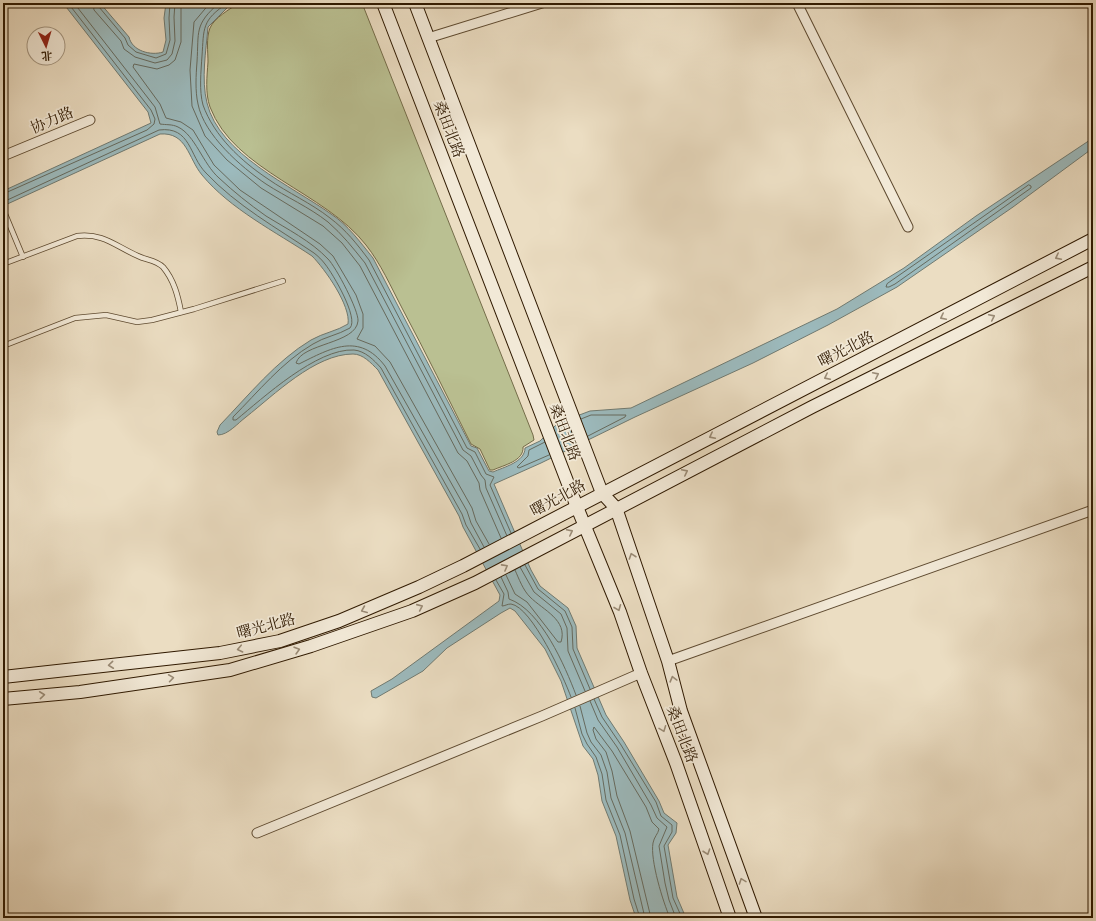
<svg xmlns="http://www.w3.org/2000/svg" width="1096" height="921" font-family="'Sorts Mill Goudy','Noto Serif SC',serif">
<rect width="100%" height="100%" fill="#ebddc2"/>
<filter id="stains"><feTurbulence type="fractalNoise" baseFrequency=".005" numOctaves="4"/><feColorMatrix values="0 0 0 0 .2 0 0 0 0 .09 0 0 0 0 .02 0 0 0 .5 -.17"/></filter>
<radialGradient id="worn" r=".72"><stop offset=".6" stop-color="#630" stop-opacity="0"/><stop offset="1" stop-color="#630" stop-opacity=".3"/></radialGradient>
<!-- green -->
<path fill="#bac092" stroke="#746c49" d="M239,3H362L533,435L534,440L523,447C524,461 504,465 493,470H490L480,449L471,444C448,398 426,353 402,308C391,287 381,264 366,245C325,192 234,171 210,107C205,93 207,76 208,62C208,52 206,38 210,28C214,18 230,9 239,3Z"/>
<!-- water -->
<path fill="#9cbabd" stroke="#707a71" d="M63,3H100L129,37C132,51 151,56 163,52L166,40L164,18L166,3H236L228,7L208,27C206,51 201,79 207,103C219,154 292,186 331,214C348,225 360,242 373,258L471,446L477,448L489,471L493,472C504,467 525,462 525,448L540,441L558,423L590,411L631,408L837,309L904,268L976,216L1093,138V148L1013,207L897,287L828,325L753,363L635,417L541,463L494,484L531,570L540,586L568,608L576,626L577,648L606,715L624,742L659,801L664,813L677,823L676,833L668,845L677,897L686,918H636L630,900L616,836L602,801L598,775L593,759L583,746L561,681L545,649L515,611L510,608L501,613L447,648L423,671L376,698L372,697L371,691L392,679L499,601L500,595L463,527L459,516L378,370C371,363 363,354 353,354C315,354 274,395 246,417C238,423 228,435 218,435L217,432L220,425C249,395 276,361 311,340C323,333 337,331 348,324C351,306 325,269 312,256C276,232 230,209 202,175C188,158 187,132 160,134L3,206V191L151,123L148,112Z"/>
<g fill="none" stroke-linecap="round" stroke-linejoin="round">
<!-- shore -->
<g stroke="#666a5e" stroke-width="1">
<path d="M74,3L155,107L160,124C166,125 172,124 178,127C195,135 203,164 219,178C234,192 249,204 266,216C287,229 311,241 328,259C336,267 359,311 358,321C356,344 302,343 296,363L299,364C331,348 359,332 385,366L467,511L471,523L484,547"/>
<path d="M93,3L94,10L121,41L124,49L135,57L155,63L167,60L172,54L175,41L174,17L175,3"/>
<path d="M98,3L99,7L125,38L128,45L136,52L156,58L166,54L170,40L169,18L170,3"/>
<path d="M181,3V42L175,60L169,65L157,69L134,64L133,67L160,104L166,118L181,122L193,130L214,165L240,190L320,244L333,256L356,295L363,314V328L357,339L375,346L390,362L472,508L476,521L489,544"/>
<path d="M210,3L194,22L190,70L192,106L205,136L227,160L261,188L323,226L342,243L360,266L458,453L467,461L479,483L480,490L501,538"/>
<path d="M219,3C194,25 199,31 197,62C196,75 195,91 198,104C204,135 241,167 266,184C286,197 309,207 328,222C342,234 353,248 365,263L463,450L471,456L481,475L485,480L486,488L507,536"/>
<path d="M228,3C201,20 204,29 202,56C201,71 199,91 203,105C214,136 241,161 268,179C288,193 311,203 330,218C346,230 357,244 369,260L467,448L475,452L486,474L494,477L490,485L511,533"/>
<path d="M1029,185L1031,186V188L895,284L889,287H886L887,284Z"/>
<path d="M3,194L147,130L154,124L155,119L151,110L68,3"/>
<path d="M3,202L159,130C191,126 189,156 206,173C237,206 277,228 314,253C318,256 322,260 325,264C333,274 359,318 350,328C338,335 324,337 313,344C282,362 258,392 233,417V420H236C263,398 317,348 354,350C365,351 374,360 381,368L462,514L466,525L480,549"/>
<path d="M581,419L591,415H626L625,417L588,436"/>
<path d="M545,442L529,450L528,456L517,467L519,468L549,455"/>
<path d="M525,565L538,589L565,611L572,627L573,649L590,689"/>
<path d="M520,567L534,592L561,614L567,628L568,651L585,691"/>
<path d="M506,575L515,594L527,602L558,642H561C568,620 543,610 530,597C523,590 519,579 515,570"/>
<path d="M501,577L508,592L509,599C541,610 565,666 576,695"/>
<path d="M496,580L504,594L502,606C505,606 507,604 511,604C532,607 564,678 571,697"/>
<path d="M594,699L602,717L621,745L656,802L661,816L672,825V832L664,846L673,898L682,918"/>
<path d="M590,701L598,720L617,747L651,805L657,818L667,827L659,846L665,883L669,900L676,918"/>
<path d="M580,706L587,733L591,742L601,755L607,772L611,798L625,833L645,918"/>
<path d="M575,708L582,734L587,744L596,757L602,774L606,800L620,835L634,899L640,918"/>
<path d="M651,918L630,831L617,796L612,771L606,752L596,739L593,730L594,727L612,751L646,807L652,822L659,829C658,834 654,837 653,843C650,860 663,902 670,918"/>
</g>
<!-- lane casing -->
<g stroke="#5e4a30" stroke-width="6">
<g id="lane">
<path d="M3,209L23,257"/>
<path d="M3,264L77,236C104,233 115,246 138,256C146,260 156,260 163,267C174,280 178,296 181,312"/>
<path d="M3,346L75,318L106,315L137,322L152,320L194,309L283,281"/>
</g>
</g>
<!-- street casing -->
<g stroke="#5e4a30" stroke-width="11">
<g id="street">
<path d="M797,3L908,227"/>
<path d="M428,38L542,3"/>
<path d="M3,156L90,120"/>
<path d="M668,661L1093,510"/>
<path d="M257,833L542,716L641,673"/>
</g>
</g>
<!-- secondary casing -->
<g stroke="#2f1900" stroke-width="14">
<g id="secondary">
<path d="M383,3L577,507L620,612L641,673L676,763L730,918"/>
<path d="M415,3L602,493L616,508L668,661L681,711L756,918"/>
<path d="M3,677L220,653L280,641L339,621L419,587L463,566L1093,239"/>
<path d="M3,699L80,692L230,670L311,646L412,611L475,583L812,407L1093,267"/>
</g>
</g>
<!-- lane -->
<use href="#lane" stroke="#f2e9d7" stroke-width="4.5"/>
<!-- street -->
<use href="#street" stroke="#f2e9d7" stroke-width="9"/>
<!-- secondary -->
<use href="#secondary" stroke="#f2e9d7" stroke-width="12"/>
</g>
<!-- one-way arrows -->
<defs><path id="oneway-chevron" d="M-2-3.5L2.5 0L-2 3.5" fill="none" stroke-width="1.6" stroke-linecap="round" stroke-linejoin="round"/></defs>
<g stroke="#9a8b76">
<use href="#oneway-chevron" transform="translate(1058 257) rotate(153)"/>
<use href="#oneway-chevron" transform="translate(943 317) rotate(153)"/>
<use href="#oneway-chevron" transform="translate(992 317) rotate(-26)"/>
<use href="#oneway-chevron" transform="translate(876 375) rotate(-26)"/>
<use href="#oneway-chevron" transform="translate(827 377) rotate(153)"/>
<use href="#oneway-chevron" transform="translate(712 436) rotate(153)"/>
<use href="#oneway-chevron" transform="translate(685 472) rotate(-27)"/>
<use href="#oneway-chevron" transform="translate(570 532) rotate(-27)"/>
<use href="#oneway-chevron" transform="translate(632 556) rotate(-109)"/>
<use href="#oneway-chevron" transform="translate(505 567) rotate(-29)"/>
<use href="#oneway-chevron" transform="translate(420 607) rotate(-24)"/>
<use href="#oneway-chevron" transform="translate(618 608) rotate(68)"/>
<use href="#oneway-chevron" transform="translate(364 610) rotate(157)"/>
<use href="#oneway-chevron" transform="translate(240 649) rotate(168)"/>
<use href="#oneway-chevron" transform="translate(297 650) rotate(-16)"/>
<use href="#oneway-chevron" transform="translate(111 665) rotate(174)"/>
<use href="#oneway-chevron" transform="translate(171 678) rotate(-8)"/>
<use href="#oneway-chevron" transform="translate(673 679) rotate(-105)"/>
<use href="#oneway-chevron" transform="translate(42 695) rotate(-6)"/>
<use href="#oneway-chevron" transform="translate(663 729) rotate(69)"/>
<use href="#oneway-chevron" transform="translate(707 852) rotate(71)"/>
<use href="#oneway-chevron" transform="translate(742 881) rotate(-110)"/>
</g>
<g text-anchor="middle" stroke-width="3.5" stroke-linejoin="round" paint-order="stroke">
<!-- street labels -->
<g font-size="15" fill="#2f1900" stroke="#f2e9d7">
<text transform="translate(52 120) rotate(-23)" y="5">协力路</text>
<text transform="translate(449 129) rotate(69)" y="5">桑田北路</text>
<text transform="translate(846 349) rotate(-27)" y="5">曙光北路</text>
<text transform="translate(565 432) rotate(69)" y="5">桑田北路</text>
<text transform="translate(558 498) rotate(-28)" y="5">曙光北路</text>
<text transform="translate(266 626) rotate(-15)" y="5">曙光北路</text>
<text transform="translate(682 734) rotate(69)" y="5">桑田北路</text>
</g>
</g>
<!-- margin -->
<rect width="1096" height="921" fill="none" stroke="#ebddc2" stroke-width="16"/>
<rect x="4" y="4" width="1088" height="913" fill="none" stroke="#2f1900" stroke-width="2"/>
<rect x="8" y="8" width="1080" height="905" fill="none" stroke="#2f1900"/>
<!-- north arrow -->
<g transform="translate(46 46) rotate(175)"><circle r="19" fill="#f2e9d7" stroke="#a49681"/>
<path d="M0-3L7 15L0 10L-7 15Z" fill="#8f2418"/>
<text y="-6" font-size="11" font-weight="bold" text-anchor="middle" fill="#2f1900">北</text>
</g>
<rect width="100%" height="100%" filter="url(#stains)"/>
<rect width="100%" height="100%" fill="url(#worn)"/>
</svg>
